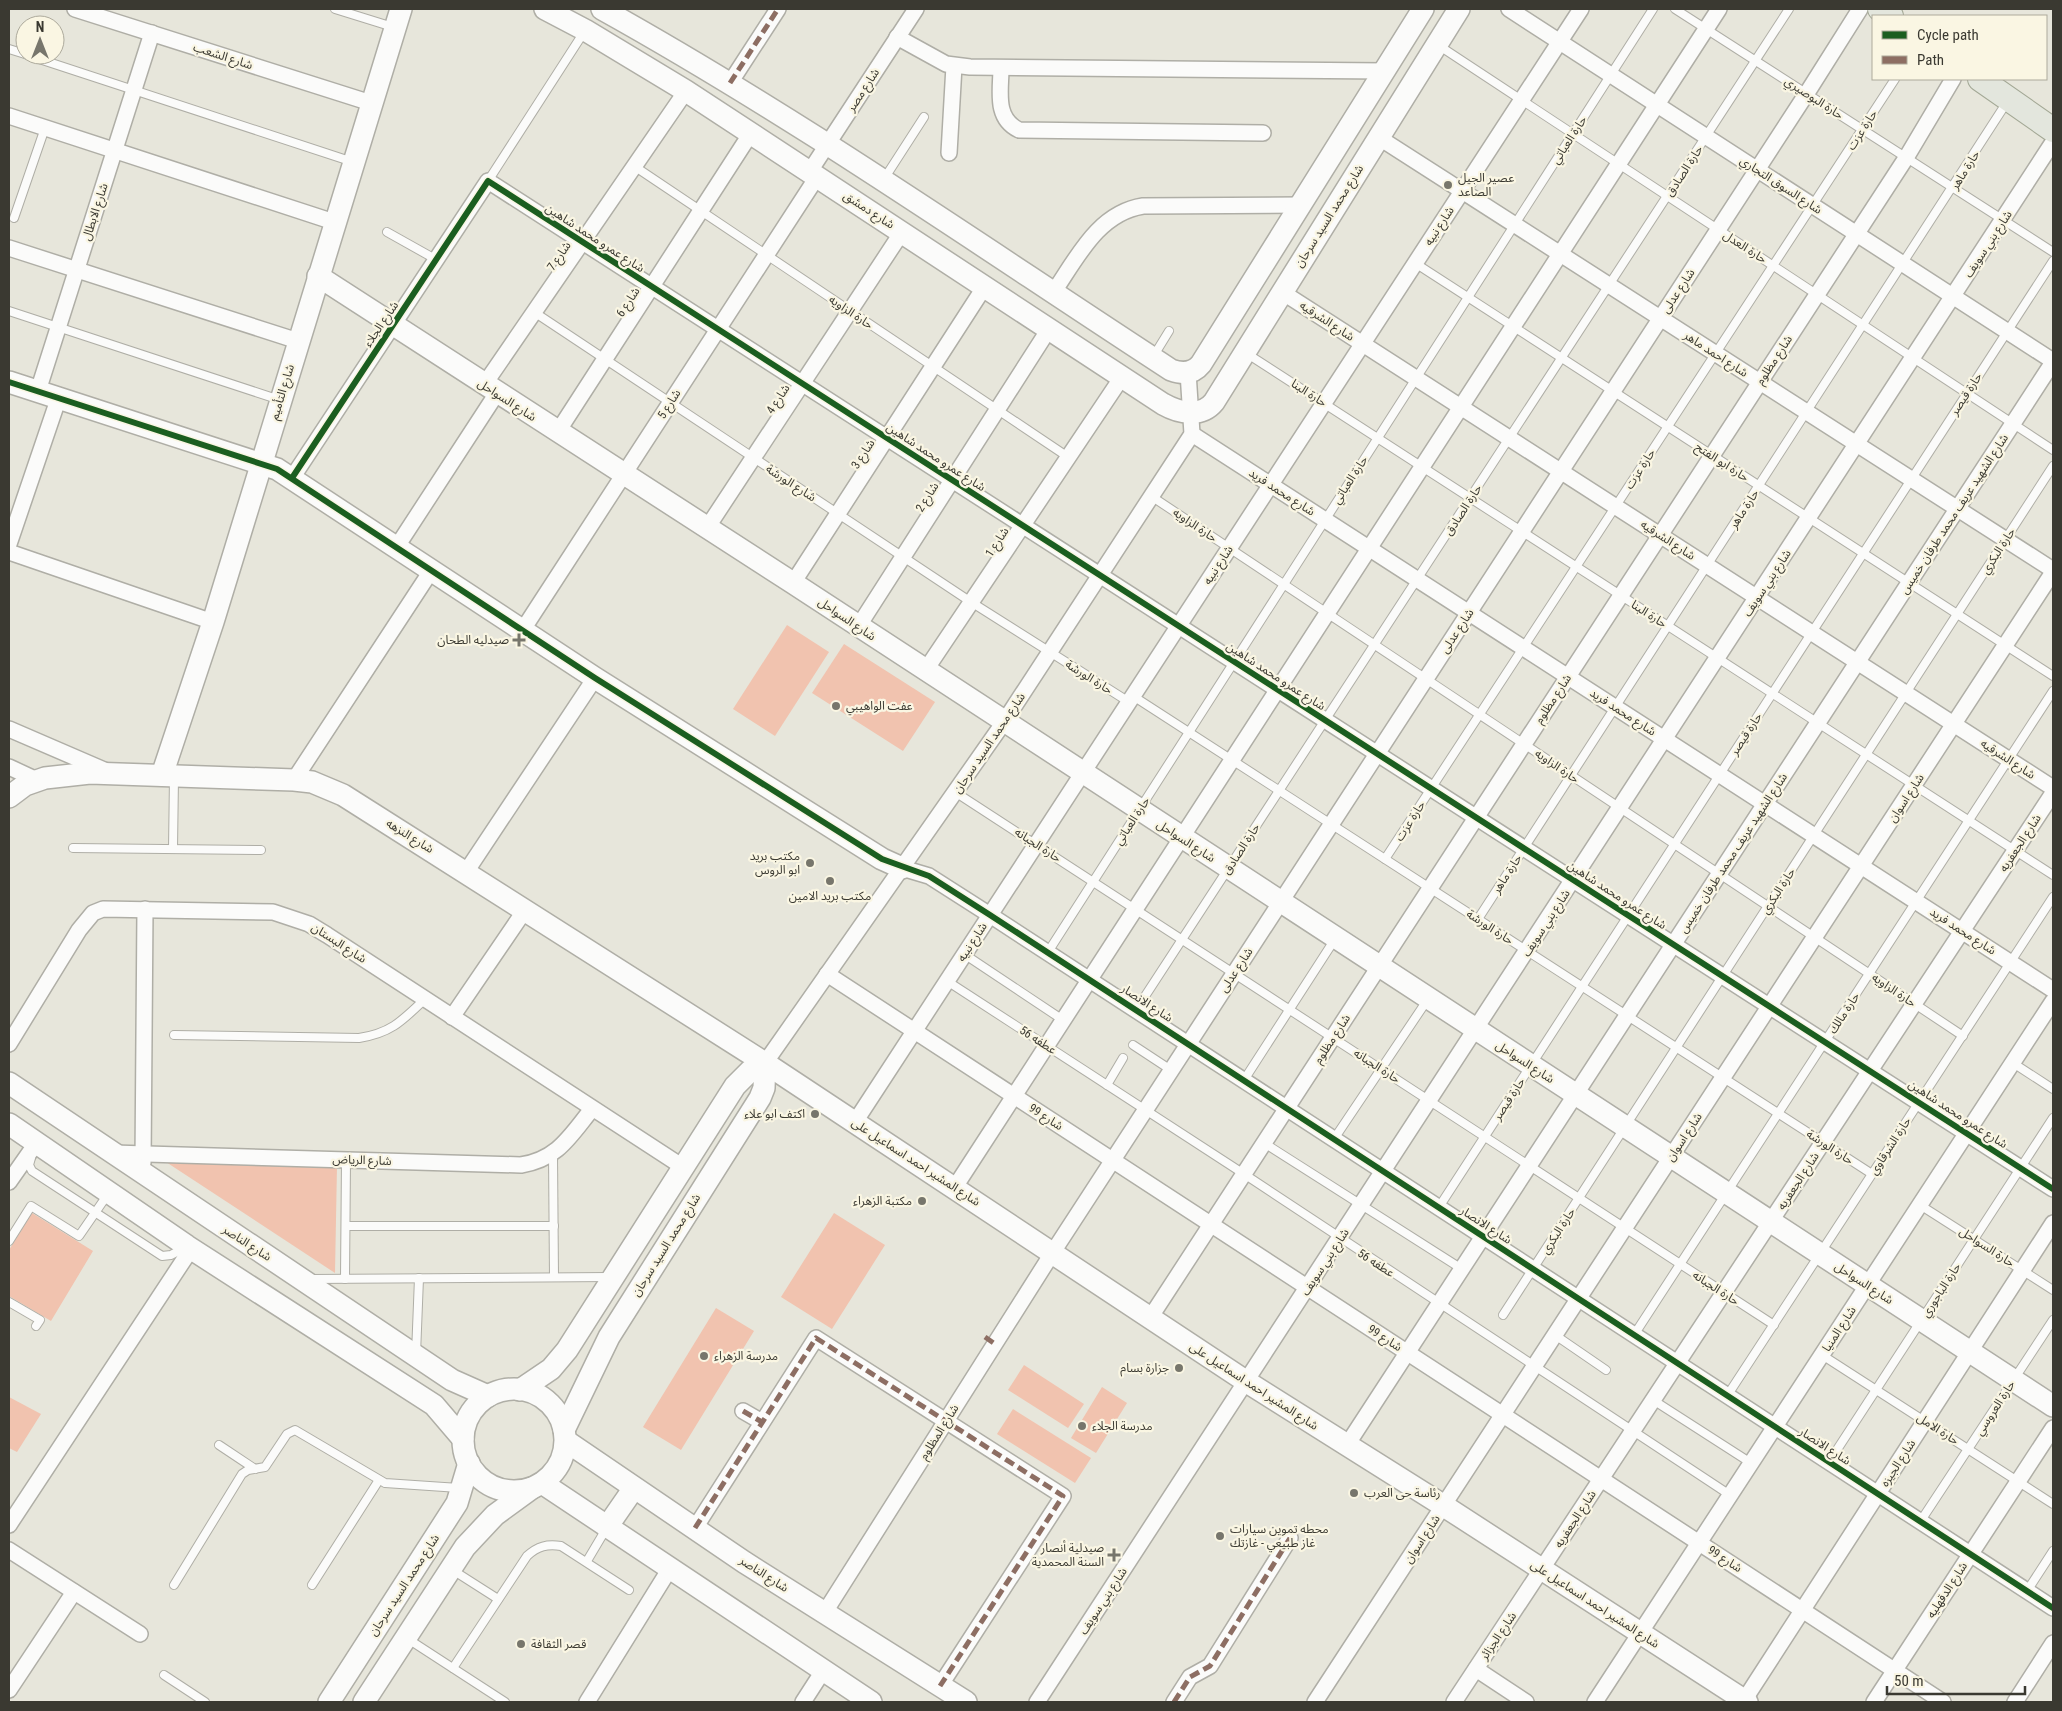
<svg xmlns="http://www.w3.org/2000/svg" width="2062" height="1711" font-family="'Roboto Condensed','Noto Sans Arabic',sans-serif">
<rect width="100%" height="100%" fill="#e7e6db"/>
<!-- green -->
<g fill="#f1c3af">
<path d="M787,625L829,652L775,736L733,709Z"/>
<path d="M844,644L935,702L903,751L812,693Z"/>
<path d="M166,1162L337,1166L335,1273Z"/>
<path d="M32,1213L93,1251L51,1321L9,1296V1250Z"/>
<path d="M834,1213L885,1245L832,1329L781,1297Z"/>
<path d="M716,1308L754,1331L681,1450L643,1427Z"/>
<path d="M1024,1365L1084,1404L1068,1428L1008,1390Z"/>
<path d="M1102,1387L1127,1403L1096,1453L1071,1438Z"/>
<path d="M9,1397L41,1414L17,1452L9,1448Z"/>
<path d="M1013,1409L1091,1458L1075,1483L997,1434Z"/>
</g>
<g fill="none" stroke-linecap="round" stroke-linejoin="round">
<!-- lane casing -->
<g stroke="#afaea6" stroke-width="10">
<g id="lane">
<path d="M335,9L393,27"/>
<path d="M1675,9L2053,252"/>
<path d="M1438,45L2053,450"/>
<path d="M9,49L25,54"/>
<path d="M27,55L353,162"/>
<path d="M634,166L1068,457"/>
<path d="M884,179L924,117"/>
<path d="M488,181L584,32"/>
<path d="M14,218L45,128"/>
<path d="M387,232L437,260"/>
<path d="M1415,263L2053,676"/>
<path d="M9,311L280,400"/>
<path d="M534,312L971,602L1129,702"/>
<path d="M1246,353L2053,875"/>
<path d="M1153,357L1169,331"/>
<path d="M1151,496L1963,1036"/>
<path d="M1133,696L1872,1174"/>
<path d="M955,792L1774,1325"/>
<path d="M73,848L261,850"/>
<path d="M173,849L174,777"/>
<path d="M1385,859L1895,79"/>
<path d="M1478,919L2007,102"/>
<path d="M1048,952L1653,9"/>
<path d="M964,954L1063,1020"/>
<path d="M947,981L1244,1174L1730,1495"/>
<path d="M1136,1010L1789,9"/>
<path d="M174,1035L359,1038C391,1033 402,1021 425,999"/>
<path d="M1133,1045L1171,1070"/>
<path d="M2013,1063L2053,1089"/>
<path d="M1244,1080L1335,939"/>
<path d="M1107,1085L1123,1058"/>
<path d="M1334,1139L1428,999"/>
<path d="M1264,1143L1462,1269"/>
<path d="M553,1154L554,1277"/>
<path d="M31,1158L29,1165L32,1171L162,1256L171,1255L184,1248"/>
<path d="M1920,1205L2053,1290"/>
<path d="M1439,1207L2053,261"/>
<path d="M346,1226H554"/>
<path d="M9,1241L31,1206L79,1236L108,1194"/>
<path d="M311,1279L610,1277"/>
<path d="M345,1279L346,1160"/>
<path d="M9,1302L40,1320L36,1326"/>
<path d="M1503,1315L2053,466"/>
<path d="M1555,1335L1606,1370"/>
<path d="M1634,1335L2053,691"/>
<path d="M416,1354L419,1278"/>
<path d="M1822,1355L2053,1504"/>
<path d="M1727,1396L2053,897"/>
<path d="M1653,1400L1751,1463"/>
<path d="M219,1445L255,1469"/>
<path d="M1829,1462L2053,1118"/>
<path d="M1920,1522L2053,1320"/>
<path d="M587,1561L606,1529"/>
<path d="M451,1569L498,1599"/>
<path d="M174,1585L242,1474L248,1470L265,1467L287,1434L295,1430L385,1483L459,1488"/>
<path d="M312,1585L379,1480"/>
<path d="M2027,1591L2053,1551"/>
<path d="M408,1639L505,1702"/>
<path d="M453,1668L527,1556C538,1546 547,1544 561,1546L629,1590"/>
<path d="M164,1675L205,1702"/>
</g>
</g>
<!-- street casing -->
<g stroke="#afaea6" stroke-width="18">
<g id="street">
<path d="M75,9L371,103"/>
<path d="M1509,9L2053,361"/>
<path d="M897,37L946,64L970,67L1385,71"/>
<path d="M1001,68C1001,90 994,118 1019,130L1263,133"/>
<path d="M730,83L778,9"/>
<path d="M9,116L334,222"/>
<path d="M1378,137L2053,570"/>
<path d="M949,153L954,66"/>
<path d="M810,171L916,9"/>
<path d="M9,248L298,341"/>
<path d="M1282,292L2053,788"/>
<path d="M1053,293C1077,258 1098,213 1143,206L1301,205"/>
<path d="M484,385L686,91"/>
<path d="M38,391L152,33"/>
<path d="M557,433L751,133"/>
<path d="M1192,434L2053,990"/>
<path d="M292,478L488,181L2053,1189"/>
<path d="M707,528L902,232"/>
<path d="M9,544L59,397"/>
<path d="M396,548L497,393"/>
<path d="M9,552L213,622"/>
<path d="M793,583L985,286"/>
<path d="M858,627L1049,329"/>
<path d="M522,631L817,177"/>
<path d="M925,671L1122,377"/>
<path d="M9,729L104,770"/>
<path d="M9,767L39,781"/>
<path d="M294,780L431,571"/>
<path d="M902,868L929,876L990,915L2053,1608"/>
<path d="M466,872L595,678"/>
<path d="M827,974L1943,1702"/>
<path d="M452,1017L525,910"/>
<path d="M9,1044L79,930L93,913L103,909L273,912L309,924L327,935L683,1167"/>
<path d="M765,1063L1004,722L1192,434L1188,372"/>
<path d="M855,1122L1581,9"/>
<path d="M113,1153L521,1165C558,1159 570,1136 592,1109"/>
<path d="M143,1163L145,909"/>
<path d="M9,1182L37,1142"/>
<path d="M955,1187L1719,9"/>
<path d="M1150,1318L1906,158L1953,79"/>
<path d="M743,1411L762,1422"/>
<path d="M1347,1445L2053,362"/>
<path d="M9,1525L191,1249"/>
<path d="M695,1528L816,1338L1063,1496L940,1686"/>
<path d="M9,1550L140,1634"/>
<path d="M825,1612L1053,1252L1807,93L1860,9"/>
<path d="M1476,1669L1526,1702"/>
<path d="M9,1690L74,1592"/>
<path d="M587,1702L669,1570"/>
<path d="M803,1702L823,1671"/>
<path d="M1037,1702L2053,142"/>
<path d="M1174,1702L1190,1677L1210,1666L1290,1538"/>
<path d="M1315,1702L2053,572"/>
<path d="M1454,1702L2053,793"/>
<path d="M1595,1702L2053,1001"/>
<path d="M1743,1702L2053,1223"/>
<path d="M1874,1702L2053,1428"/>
<path d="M2015,1702L2053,1643"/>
</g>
</g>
<!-- secondary casing -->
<g stroke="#afaea6" stroke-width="24">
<g id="secondary">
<path d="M545,9L585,30L686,91L1163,404C1179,413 1201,418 1214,402L1459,9"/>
<path d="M602,9C798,118 982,247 1171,370C1182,374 1193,374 1201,364L1423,9"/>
<path d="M318,276L793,583L2053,1406"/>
<path d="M9,382L277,469L595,678L882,859L902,868"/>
<path d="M162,775L213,622L401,9"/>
<path d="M9,797L25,785L45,778L90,773L294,780L312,782L343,795L765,1063L1247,1382L1444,1506L1747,1702"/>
<path d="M9,1083L452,1380L488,1396"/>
<path d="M9,1124L187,1246L434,1405L463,1439"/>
<circle cx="514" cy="1440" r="51"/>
<path d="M520,1390L551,1369L567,1350L735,1086L750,1071L765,1063"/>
<path d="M564,1430L609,1337L760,1098L764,1088L765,1063"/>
<path d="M566,1441L744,1562L966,1702"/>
<path d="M542,1483L871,1702"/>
<path d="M607,1527L634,1488"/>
<path d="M329,1702L457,1503L469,1463"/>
<path d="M364,1702L465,1547L495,1515L532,1488"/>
</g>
</g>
<!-- primary casing -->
<g stroke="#a3a895" stroke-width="26">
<g id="primary">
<path d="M1880,9L1891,16"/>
<path d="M1980,79L2053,130"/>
</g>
</g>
<!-- lane -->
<use href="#lane" stroke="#fbfbfa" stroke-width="8"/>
<!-- street -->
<use href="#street" stroke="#fbfbfa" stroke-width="15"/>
<!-- secondary -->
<use href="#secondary" stroke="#fbfbfa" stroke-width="21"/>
<!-- primary -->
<use href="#primary" stroke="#e3e6dd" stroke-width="24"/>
<!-- quiet -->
<g stroke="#8d6e63" stroke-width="5" stroke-dasharray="10 5" stroke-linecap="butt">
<path d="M730,83L778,9"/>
<path d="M985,1337L995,1344"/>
<path d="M743,1411L762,1422"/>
<path d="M695,1528L816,1338L1063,1496L940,1686"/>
<path d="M1174,1702L1190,1677L1210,1666L1290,1538"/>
</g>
<!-- cycleway casing -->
<g stroke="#faf6e3" stroke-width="9">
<g id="cycleway">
<path d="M9,382L277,469L595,678L882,859L929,876L990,915L2053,1608"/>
<path d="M292,478L488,181L2053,1189"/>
</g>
</g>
<!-- cycleway -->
<use href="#cycleway" stroke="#1b5e20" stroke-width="6"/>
</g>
<!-- markers -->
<g fill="#77766c" stroke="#faf6e3" stroke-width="2">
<circle cx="1448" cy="185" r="5"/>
<path d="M516.5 632.5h5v5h5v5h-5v5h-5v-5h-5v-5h5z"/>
<circle cx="836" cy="706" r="5"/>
<circle cx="810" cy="863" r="5"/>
<circle cx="830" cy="881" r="5"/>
<circle cx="815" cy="1114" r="5"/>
<circle cx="922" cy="1201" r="5"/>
<circle cx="704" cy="1356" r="5"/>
<circle cx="1179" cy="1368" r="5"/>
<circle cx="1082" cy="1426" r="5"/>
<circle cx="1354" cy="1493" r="5"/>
<circle cx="1220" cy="1536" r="5"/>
<path d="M1111.5 1547.5h5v5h5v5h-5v5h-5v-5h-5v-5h5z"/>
<circle cx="521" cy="1644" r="5"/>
</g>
<g text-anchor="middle" stroke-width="4.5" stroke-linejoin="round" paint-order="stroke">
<!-- street labels -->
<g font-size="12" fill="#3a3931" stroke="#faf6e3">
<text transform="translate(223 56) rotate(18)" y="4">شارع الشعب</text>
<text transform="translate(863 90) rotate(-57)" y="4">شارع مصر</text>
<text transform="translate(1814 98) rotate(33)" y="4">حارة البوصيري</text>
<text transform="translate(1862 130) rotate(-57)" y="4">حارة عزت</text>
<text transform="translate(1569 140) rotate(-57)" y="4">حارة العباتي</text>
<text transform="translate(1965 170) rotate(-58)" y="4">حارة ماهر</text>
<text transform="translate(1684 171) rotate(-57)" y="4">حارة الصادق</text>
<text transform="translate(1781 185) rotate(33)" y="4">شارع السوق التجاري</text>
<text transform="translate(869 210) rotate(33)" y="4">شارع دمشق</text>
<text transform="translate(95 212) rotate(-72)" y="4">شارع الابطال</text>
<text transform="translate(1329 216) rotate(-58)" y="4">شارع محمد السيد سرحان</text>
<text transform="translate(1439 226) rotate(-57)" y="4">شارع نبيه</text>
<text transform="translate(595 238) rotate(33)" y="4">شارع عمرو محمد شاهين</text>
<text transform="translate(1988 244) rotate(-57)" y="4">شارع بني سويف</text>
<text transform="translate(1745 247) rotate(33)" y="4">حارة العدل</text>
<text transform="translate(559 256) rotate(-56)" y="4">شارع 7</text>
<text transform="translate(1678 291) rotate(-57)" y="4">شارع عدلى</text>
<text transform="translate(628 302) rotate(-57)" y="4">شارع 6</text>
<text transform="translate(851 312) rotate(34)" y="4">حارة الزاويه</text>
<text transform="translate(1327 321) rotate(33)" y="4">شارع الشرقيه</text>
<text transform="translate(381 324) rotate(-56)" y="4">شارع الجلاء</text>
<text transform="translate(1716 354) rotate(33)" y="4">شارع احمد ماهر</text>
<text transform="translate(1774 360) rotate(-57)" y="4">شارع مظلوم</text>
<text transform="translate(282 392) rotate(-73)" y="4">شارع التأميم</text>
<text transform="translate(1309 393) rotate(33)" y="4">حارة البنا</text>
<text transform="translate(1966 394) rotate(-57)" y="4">حارة قيصر</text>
<text transform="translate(778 399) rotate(-57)" y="4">شارع 4</text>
<text transform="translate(507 400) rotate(33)" y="4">شارع السواحل</text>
<text transform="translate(669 404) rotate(-58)" y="4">شارع 5</text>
<text transform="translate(863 454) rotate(-57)" y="4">شارع 3</text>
<text transform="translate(936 457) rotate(33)" y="4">شارع عمرو محمد شاهين</text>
<text transform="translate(1722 462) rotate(33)" y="4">حارة ابو الفتح</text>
<text transform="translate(1640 469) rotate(-57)" y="4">حارة عزت</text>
<text transform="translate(1350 480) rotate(-57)" y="4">حارة العباتي</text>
<text transform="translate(791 483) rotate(33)" y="4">شارع الورشة</text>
<text transform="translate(1282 492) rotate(33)" y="4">شارع محمد فريد</text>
<text transform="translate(927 497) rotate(-58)" y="4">شارع 2</text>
<text transform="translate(1744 509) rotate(-57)" y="4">حارة ماهر</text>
<text transform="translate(1463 510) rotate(-57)" y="4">حارة الصادق</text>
<text transform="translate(1954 514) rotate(-57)" y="4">شارع الشهيد عريف محمد طرفان خميس</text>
<text transform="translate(1195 525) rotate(34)" y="4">حارة الزاويه</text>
<text transform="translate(1668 540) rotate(33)" y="4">شارع الشرقيه</text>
<text transform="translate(997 542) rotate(-57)" y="4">شارع 1</text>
<text transform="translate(1998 551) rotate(-57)" y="4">حارة البكري</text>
<text transform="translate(1218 565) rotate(-57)" y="4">شارع نبيه</text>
<text transform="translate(1767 583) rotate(-57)" y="4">شارع بني سويف</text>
<text transform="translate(1649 614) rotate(33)" y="4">حارة البنا</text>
<text transform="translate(847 619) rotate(34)" y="4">شارع السواحل</text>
<text transform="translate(1457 631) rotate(-57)" y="4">شارع عدلى</text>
<text transform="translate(1276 676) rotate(33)" y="4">شارع عمرو محمد شاهين</text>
<text transform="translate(1089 677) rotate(32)" y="4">حارة الورشة</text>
<text transform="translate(1553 699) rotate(-57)" y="4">شارع مظلوم</text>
<text transform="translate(1623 712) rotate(33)" y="4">شارع محمد فريد</text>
<text transform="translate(1746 734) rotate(-57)" y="4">حارة قيصر</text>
<text transform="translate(989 743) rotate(-56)" y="4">شارع محمد السيد سرحان</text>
<text transform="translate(2008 759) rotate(33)" y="4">شارع الشرقيه</text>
<text transform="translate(1557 766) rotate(34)" y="4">حارة الزاويه</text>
<text transform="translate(1906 798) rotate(-57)" y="4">شارع اسوان</text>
<text transform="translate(1132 821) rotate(-57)" y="4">حارة العباتي</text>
<text transform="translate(1410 821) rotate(-57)" y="4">حارة عزت</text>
<text transform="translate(410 836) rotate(32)" y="4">شارع النزهه</text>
<text transform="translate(1186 841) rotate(33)" y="4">شارع السواحل</text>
<text transform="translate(2020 843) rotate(-57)" y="4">شارع الجعفريه</text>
<text transform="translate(1038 845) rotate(33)" y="4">حارة الجبانه</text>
<text transform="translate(1241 849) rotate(-57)" y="4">حارة الصادق</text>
<text transform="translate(1733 853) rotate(-57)" y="4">شارع الشهيد عريف محمد طرفان خميس</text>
<text transform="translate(1507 874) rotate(-57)" y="4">حارة ماهر</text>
<text transform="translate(1778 891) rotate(-57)" y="4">حارة البكري</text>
<text transform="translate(1617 895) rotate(33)" y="4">شارع عمرو محمد شاهين</text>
<text transform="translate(1546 923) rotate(-57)" y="4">شارع بني سويف</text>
<text transform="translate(1490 927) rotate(33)" y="4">حارة الورشة</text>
<text transform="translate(1963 931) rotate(33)" y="4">شارع محمد فريد</text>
<text transform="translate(972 942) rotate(-57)" y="4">شارع نبيه</text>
<text transform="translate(339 943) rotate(33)" y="4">شارع البستان</text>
<text transform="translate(1236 970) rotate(-57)" y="4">شارع عدلى</text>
<text transform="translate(1894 990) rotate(34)" y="4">حارة الزاويه</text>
<text transform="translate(1147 1003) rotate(33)" y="4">شارع الانصار</text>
<text transform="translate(1844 1013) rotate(-57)" y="4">حارة مالك</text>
<text transform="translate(1332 1039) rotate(-57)" y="4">شارع مظلوم</text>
<text transform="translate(1038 1040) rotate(33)" y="4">عطفه 56</text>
<text transform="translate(1525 1062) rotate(33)" y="4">شارع السواحل</text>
<text transform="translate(1377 1066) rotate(33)" y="4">حارة الجبانه</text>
<text transform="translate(1509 1099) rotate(-57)" y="4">حارة قيصر</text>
<text transform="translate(1958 1114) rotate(33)" y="4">شارع عمرو محمد شاهين</text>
<text transform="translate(1046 1117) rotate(33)" y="4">شارع 99</text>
<text transform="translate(1684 1137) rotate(-57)" y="4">شارع اسوان</text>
<text transform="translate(1890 1146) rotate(-57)" y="4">حارة الشرقاوي</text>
<text transform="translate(1830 1147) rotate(33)" y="4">حارة الورشة</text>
<text transform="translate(362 1160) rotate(2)" y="4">شارع الرياض</text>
<text transform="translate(916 1162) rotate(33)" y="4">شارع المشير احمد اسماعيل على</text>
<text transform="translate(1798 1181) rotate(-57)" y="4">شارع الجعفريه</text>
<text transform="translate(1486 1225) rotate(33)" y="4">شارع الانصار</text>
<text transform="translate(1558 1231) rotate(-57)" y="4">حارة البكري</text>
<text transform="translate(247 1243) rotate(33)" y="4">شارع الناصر</text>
<text transform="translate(666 1245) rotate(-58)" y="4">شارع محمد السيد سرحان</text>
<text transform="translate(1987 1247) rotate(33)" y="4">حارة السواحل</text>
<text transform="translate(1325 1262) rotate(-57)" y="4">شارع بني سويف</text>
<text transform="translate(1376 1263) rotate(33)" y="4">عطفه 56</text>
<text transform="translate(1864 1283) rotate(33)" y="4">شارع السواحل</text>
<text transform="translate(1716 1288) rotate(33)" y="4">حارة الجبانه</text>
<text transform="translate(1941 1290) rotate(-57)" y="4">حارة الباجوري</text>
<text transform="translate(1839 1329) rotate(-57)" y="4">شارع المنيا</text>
<text transform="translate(1385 1338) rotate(33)" y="4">شارع 99</text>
<text transform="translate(1254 1386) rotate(33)" y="4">شارع المشير احمد اسماعيل على</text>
<text transform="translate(1995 1408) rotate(-57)" y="4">حارة العروسي</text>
<text transform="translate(1938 1429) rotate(33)" y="4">حارة الامل</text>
<text transform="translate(939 1432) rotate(-58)" y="4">شارع المظلوم</text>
<text transform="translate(1825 1446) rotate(33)" y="4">شارع الانصار</text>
<text transform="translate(1898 1463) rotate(-57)" y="4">شارع الجيزه</text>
<text transform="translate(1575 1519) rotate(-57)" y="4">شارع الجعفريه</text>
<text transform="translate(1422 1539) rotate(-57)" y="4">شارع اسوان</text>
<text transform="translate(1725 1559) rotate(33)" y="4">شارع 99</text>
<text transform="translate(764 1574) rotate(33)" y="4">شارع الناصر</text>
<text transform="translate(404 1585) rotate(-57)" y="4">شارع محمد السيد سرحان</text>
<text transform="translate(1947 1590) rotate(-57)" y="4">شارع الدقهليه</text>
<text transform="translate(1103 1601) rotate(-57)" y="4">شارع بني سويف</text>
<text transform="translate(1595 1604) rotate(33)" y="4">شارع المشير احمد اسماعيل على</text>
<text transform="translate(1498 1636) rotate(-56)" y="4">شارع الجزائر</text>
</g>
<!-- poi labels -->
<g font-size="12" fill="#3a3931" stroke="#faf6e3" text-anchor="start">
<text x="1458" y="182">عصير الجيل<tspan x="1458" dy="14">الصاعد</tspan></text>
<text x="509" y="644" text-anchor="end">صيدليه الطحان</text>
<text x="846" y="710">عفت الواهيبي</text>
<text x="800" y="860" text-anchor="end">مكتب بريد<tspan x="800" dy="14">ابو الروس</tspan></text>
<text x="830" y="900" text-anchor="middle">مكتب بريد الامين</text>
<text x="805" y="1118" text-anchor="end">اكتف ابو علاء</text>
<text x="912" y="1205" text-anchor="end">مكتبة الزهراء</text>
<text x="714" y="1360">مدرسة الزهراء</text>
<text x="1169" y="1372" text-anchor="end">جزارة بسام</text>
<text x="1092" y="1430">مدرسة الجلاء</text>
<text x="1364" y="1497">رئاسة حى العرب</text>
<text x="1230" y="1533">محطه تموين سيارات<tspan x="1230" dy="14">غاز طبيعي - غازتك</tspan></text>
<text x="1104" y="1552" text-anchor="end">صيدلية أنصار<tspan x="1104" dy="14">السنة المحمدية</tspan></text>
<text x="531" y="1648">قصر الثقافة</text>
</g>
</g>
<!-- border -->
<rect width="2062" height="1711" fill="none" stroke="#3a3931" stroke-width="20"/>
<!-- legend -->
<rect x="1872" y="15" width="175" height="65" fill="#faf6e3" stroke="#adaa9c"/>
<rect x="1882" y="31" width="25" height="8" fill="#1b5e20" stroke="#adaa9c"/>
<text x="1917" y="40" font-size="15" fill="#3a3931">Cycle path</text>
<rect x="1882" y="56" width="25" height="8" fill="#8d6e63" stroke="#adaa9c"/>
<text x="1917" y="65" font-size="15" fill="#3a3931">Path</text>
<!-- north arrow -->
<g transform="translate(40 40)"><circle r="24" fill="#faf6e3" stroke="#adaa9c"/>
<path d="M0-4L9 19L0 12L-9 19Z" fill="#77766c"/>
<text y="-8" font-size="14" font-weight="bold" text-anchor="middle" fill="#3a3931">N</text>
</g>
<!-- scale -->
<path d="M1887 1686v8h138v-8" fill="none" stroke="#3a3931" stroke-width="2.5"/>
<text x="1894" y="1686" font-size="15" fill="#3a3931" stroke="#faf6e3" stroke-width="4" paint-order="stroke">50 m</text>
</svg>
